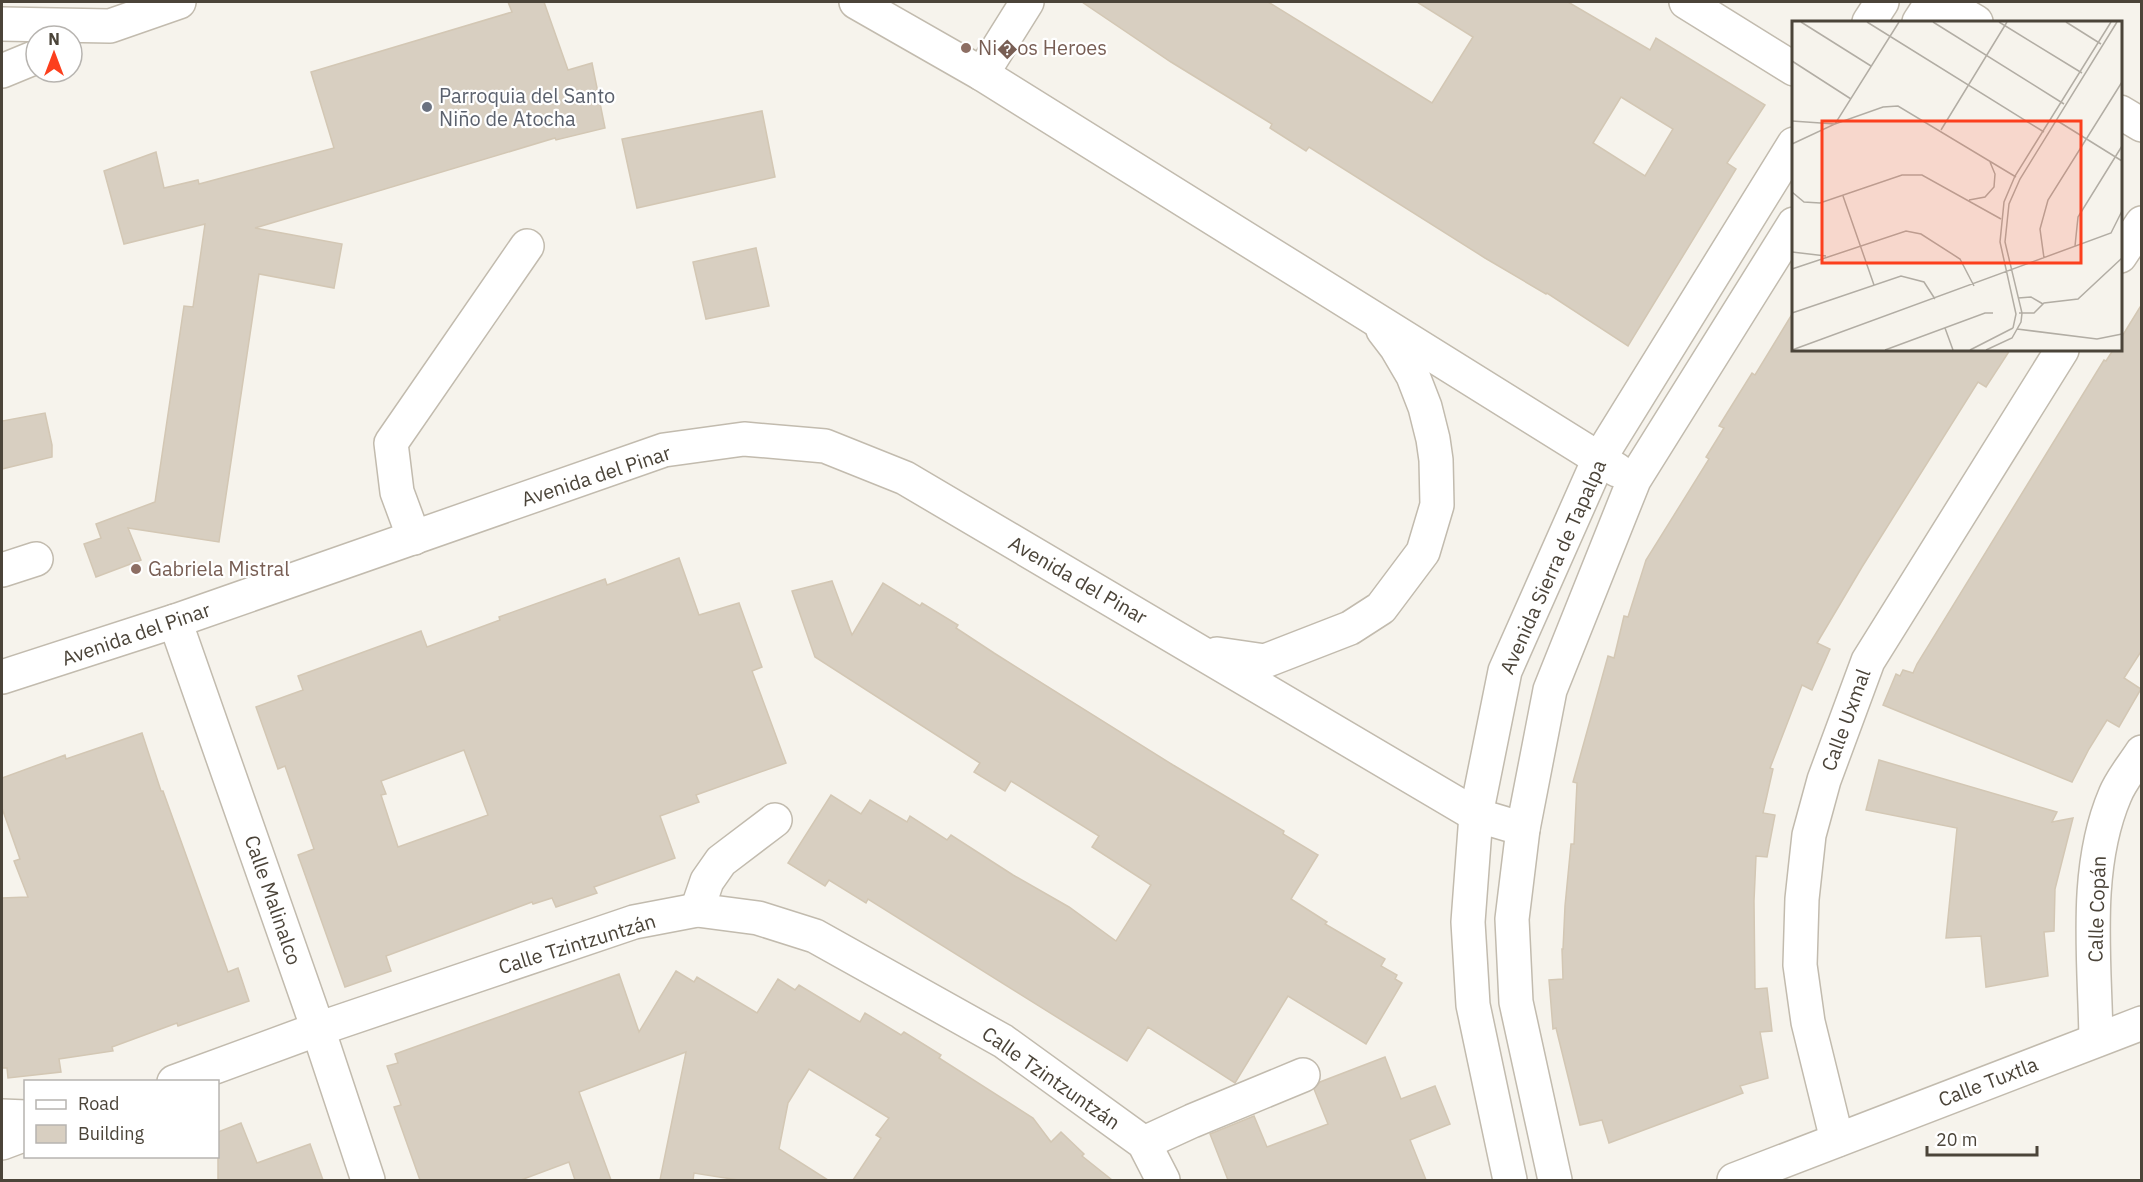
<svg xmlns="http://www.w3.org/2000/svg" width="2143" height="1182" font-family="'IBM Plex Sans',sans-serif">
<rect width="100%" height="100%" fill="#f6f3ec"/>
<!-- building -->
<g fill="#d8cfc1" stroke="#d3c7b4" stroke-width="1.5" fill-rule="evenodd">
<path d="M508,2H544L568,70L592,63L605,128L556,140L555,138L255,228L342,244L334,288L259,274L219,542L128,528L141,560L96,577L84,544L101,538L96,524L155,502L184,306L193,307L205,224L124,244L104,171L156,152L164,188L198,180L199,184L334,148L311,72L512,12Z"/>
<path d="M1082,2H1268L1432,103L1473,37L1417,2H1568L1650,50L1656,38L1765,105L1727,163L1736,169L1628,346L1547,293L1546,294L1485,258L1309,147L1306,151L1270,128L1272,124L1171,62ZM1621,97L1673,129L1645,176L1593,143Z"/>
<path d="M762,111L775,177L637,208L622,139Z"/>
<path d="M756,248L769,306L706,319L693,262Z"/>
<path d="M2142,304V650L2124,678L2141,689L2119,727L2107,720L2089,749L2072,782L1883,705L1896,674L1900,676L1903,670L1913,673L1917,664L2104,360L2106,361L2113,350H2121V338Z"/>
<path d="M1794,311V350H2010L1986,387L1978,382L1862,567L1817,643L1830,649L1812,690L1802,685L1770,768L1773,769L1763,813L1775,815L1767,857L1756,856L1754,901L1755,989L1767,988L1772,1031L1760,1032L1768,1078L1740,1086L1743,1093L1609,1143L1602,1120L1580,1125L1556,1028L1553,1029L1549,980L1563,979L1562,949H1563L1565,906L1571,844H1574L1577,783L1573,782L1608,656L1614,658L1624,616L1628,617L1646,560L1709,459L1706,457L1724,428L1719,426L1752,373L1755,375Z"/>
<path d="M45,413L52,445V457L2,469V421Z"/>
<path d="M679,558L699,615L739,603L762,667L752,671L786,763L696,795L699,802L660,816L675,858L594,887L597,893L556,907L552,898L533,904L532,902L386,956L391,971L345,987L298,855L314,849L285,766L278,769L256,707L303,690L298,676L421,631L427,647L500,620L499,617L605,579L607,585ZM464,750L488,815L398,847L381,795L386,794L381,781Z"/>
<path d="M832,581L852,635L883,583L920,606L922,603L958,625L956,628L994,653L1173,765L1284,831L1283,834L1318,855L1291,899L1327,922L1325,924L1385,959L1381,966L1397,975L1395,979L1402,983L1366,1044L1288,996L1235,1083L1148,1027L1127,1061L868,899L866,903L829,880L825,886L788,863L831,795L861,814L870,800L907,822L910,816L947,840L951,835L1013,875L1069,907L1116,941L1151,885L1092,847L1099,836L1011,781L1005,791L974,772L980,763L815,657L792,591Z"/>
<path d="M142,733L161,791H163L228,972L238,968L249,1001L178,1026L177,1023L112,1047L113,1051L59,1059L61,1072L8,1078L7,1068H2V898L28,897L14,861L20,859L2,808V778L65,755L66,759Z"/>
<path d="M1879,760L2057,812L2052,822L2073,818L2055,889L2054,931L2044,932L2048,976L1986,987L1981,936L1946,938L1957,828L1866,810Z"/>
<path d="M676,971L694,982L697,977L757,1013L778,979L795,990L799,985L860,1022L865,1013L901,1035L904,1032L941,1055L939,1058L1033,1118L1051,1142L1061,1132L1084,1154L1082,1156L1112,1180H853L881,1138L876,1135L889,1118L809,1069L788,1103L779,1149L828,1180H738L694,1173L693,1180H660L686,1052L579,1092L611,1180H575L569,1162L521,1180H420L394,1107L401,1105L387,1066L398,1063L395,1054L619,974L639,1032Z"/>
<path d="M1385,1057L1401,1099L1435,1086L1450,1124L1410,1140L1426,1180H1228L1210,1134L1254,1116L1267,1147L1328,1124L1314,1089L1320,1082Z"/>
<path d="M241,1123L257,1163L310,1144L323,1180H218V1132Z"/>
</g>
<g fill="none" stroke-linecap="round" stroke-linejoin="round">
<!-- minor casing -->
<g stroke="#c2bbae" stroke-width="36">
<g id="minor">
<path d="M856,2L982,74L1617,470"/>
<path d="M1686,2L1794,69"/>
<path d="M1942,2L1976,22"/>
<path d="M1869,22L1882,2"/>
<path d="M1919,22L1932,2"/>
<path d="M2,24L110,26L179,2"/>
<path d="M2,71L36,57"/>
<path d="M982,74L1027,2"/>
<path d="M2120,112L2142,125"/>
<path d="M2120,256L2142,223"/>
<path d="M414,538L397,492L391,443L527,246"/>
<path d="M2,570L36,559"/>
<path d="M175,621L318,1029L368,1180"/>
<path d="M1217,654L1265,661L1350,628L1381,608L1423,552L1437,505L1436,460L1433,439L1425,407L1413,376L1396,347L1383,330"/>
<path d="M2,677L175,621L664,450L744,439L825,446L905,478L1476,815L1523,829"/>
<path d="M697,910L707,881L721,861L775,820"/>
<path d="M2096,1040C2095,961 2083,870 2115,795C2121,780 2133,766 2142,752"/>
<path d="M174,1082L318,1029L634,922L697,910L758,918L815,936L1003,1041L1144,1143L1163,1180"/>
<path d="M2,1116L26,1117"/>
<path d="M1837,1140L1808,1022L1800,965L1802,899L1809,835L1824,780L1868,661L2062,350"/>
<path d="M2,1143L26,1134"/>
<path d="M1144,1143L1192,1121L1303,1075"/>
<path d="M1510,1180L1473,1005L1468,922L1476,815L1505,671L1599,459L1794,144"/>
<path d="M1555,1180L1516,1002L1512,919L1523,829L1550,690L1634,480L1794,224"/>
<path d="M1734,1180L2142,1023"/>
</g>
</g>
<!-- minor -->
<use href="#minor" stroke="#fff" stroke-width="33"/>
</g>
<!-- markers -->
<g fill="#8d6e63" stroke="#fff" stroke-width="2">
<circle cx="966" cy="48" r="6"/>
<circle cx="136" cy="569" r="6"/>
</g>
<circle fill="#6b7280" stroke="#fff" stroke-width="2" cx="427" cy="107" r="6"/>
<g text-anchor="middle" stroke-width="4.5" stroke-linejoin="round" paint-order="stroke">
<!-- education labels -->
<g font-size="20" fill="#785e54" stroke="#fff" text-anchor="start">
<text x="978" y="55">Ni�os Heroes</text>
<text x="148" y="576">Gabriela Mistral</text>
</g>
<!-- worship labels -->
<g font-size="20" fill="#5b616d" stroke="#fff" text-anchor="start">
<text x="439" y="103">Parroquia del Santo<tspan x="439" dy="23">Niño de Atocha</tspan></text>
</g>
<!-- street labels -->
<g font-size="20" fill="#4b4439" stroke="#fff">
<text transform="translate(596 476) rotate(-18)" y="7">Avenida del Pinar</text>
<text transform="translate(1553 567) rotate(-66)" y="7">Avenida Sierra de Tapalpa</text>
<text transform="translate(1078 580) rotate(30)" y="7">Avenida del Pinar</text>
<text transform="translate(136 634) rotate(-19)" y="7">Avenida del Pinar</text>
<text transform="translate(1846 720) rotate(-70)" y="7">Calle Uxmal</text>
<text transform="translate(273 900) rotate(71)" y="7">Calle Malinalco</text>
<text transform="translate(2097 909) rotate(-88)" y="7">Calle Copán</text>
<text transform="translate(577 944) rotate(-17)" y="7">Calle Tzintzuntzán</text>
<text transform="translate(1051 1078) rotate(35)" y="7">Calle Tzintzuntzán</text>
<text transform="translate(1988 1082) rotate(-21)" y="7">Calle Tuxtla</text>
</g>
</g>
<!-- overview -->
<g transform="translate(1792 21)">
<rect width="330" height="330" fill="#f6f3ec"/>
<path fill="none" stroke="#b2ada4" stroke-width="1.5" d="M9,1L79,45M75,1L252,111M141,1L272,83M207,1L290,52M274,1L309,23M0,40L59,78M264,99L330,140M0,100L43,103L91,86L106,85L224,156M149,109L215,1M0,123L43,103L107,1M0,171L12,181L28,182L110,154H130L209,198M51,175L82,264M177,179L193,176L202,166L203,153L198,141M283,225L286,196L330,125M0,231L34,235M252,237L248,208L256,179L330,61M0,248L114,210L129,213L168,238L182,265M226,277L239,276L251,283M0,292L109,255L132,261L143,278M227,292H242L252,282L286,278L330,237M153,307L161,329M221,307L224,293L208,221L212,181L223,155L319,1M225,308L305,318L330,313M0,329L319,212L330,190M93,329L193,292H201M178,329L221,307M194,329L220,317L229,301L230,292L213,221L217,183L228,158L325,1"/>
<path fill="#fc3f1d" fill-opacity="0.15" stroke="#fc3f1d" stroke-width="3" d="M30,100H289V242H30Z"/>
<rect width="330" height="330" fill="none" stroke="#4b4439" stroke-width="3"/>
</g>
<!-- border -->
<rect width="2143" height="1182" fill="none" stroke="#4b4439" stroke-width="6"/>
<!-- legend -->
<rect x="24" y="1080" width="195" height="78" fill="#ffffff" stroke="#b7b4b0" stroke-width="1.5"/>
<rect x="36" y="1100" width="30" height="9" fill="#ffffff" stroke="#b7b4b0" stroke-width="1.5"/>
<text x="78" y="1110" font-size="18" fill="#4b4439">Road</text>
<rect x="36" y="1125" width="30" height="18" fill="#d8cfc1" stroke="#b7b4b0" stroke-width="1.5"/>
<text x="78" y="1140" font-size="18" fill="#4b4439">Building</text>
<!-- north arrow -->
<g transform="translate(54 54)"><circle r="28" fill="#ffffff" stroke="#b7b4b0" stroke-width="1.5"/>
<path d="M0-4.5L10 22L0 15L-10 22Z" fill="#fc3f1d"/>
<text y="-9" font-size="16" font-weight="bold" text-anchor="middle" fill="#4b4439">N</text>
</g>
<!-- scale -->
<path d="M1927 1146v9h110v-9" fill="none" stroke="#4b4439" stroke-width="3"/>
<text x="1936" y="1146" font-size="18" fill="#4b4439" stroke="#ffffff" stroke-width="4.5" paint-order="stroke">20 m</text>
</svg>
